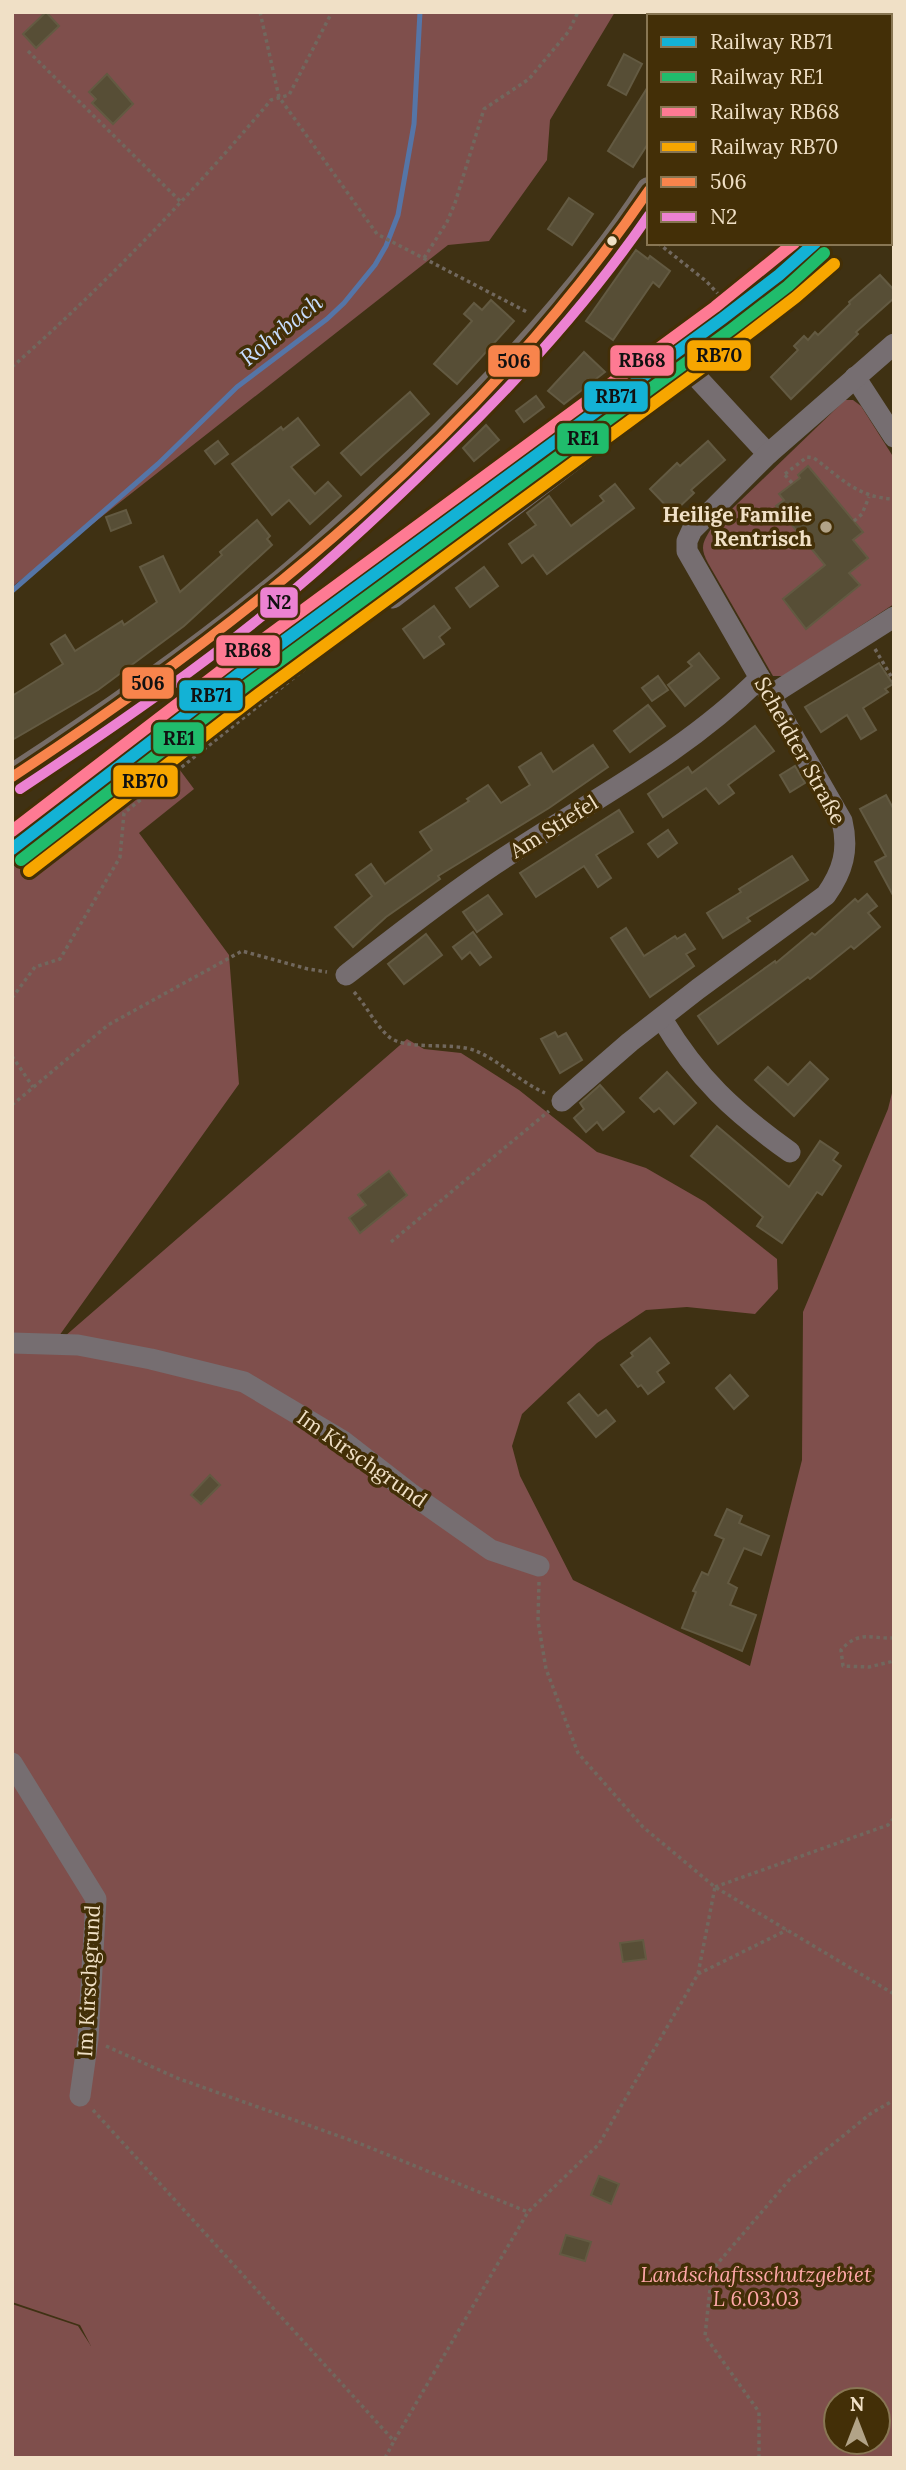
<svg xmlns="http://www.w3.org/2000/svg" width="906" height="2470" font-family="Lora,serif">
<rect width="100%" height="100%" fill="#3f3113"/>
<!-- green -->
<g fill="#7f4f4c" fill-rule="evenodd">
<path d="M12,12H615L550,120L547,160L489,241L448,245L12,587Z"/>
<path d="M845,400H853L861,406L894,458V604L784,676H773L708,563C700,548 702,543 711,529Z"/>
<path d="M162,746L194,789L139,833L229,955L239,1084L49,1350L407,1039L424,1049L461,1053L519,1090L597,1152L646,1168L705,1202L777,1259L778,1289L755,1314L687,1307L646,1310L597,1343L522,1414L512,1446L520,1476L573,1580L750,1666L802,1460L803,1312L888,1109L894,1085V2458H12V2304L78,2326L91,2346L80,2325L12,2302V860ZM836,2400H878V2442H836Z"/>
</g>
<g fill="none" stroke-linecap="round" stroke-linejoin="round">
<!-- stream -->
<path stroke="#5575a7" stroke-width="5" d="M12,591L158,464L237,387L327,319L344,303L375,265L386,246L398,215L414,124L420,12"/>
</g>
<!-- building -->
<g fill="#574e36" stroke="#635a42" stroke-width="2">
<path d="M46,12L59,26L36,48L23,34Z"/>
<path d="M624,54L642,64L626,95L608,85Z"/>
<path d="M107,74L133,104L113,124L92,103L96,99L89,92Z"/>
<path d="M649,85V142L633,167L608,151Z"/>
<path d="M569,198L593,214L572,245L548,229Z"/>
<path d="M636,250L648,259L650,256L670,271L659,287L653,282L613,340L586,321Z"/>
<path d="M880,275L894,290V298L856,332L858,334L791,399L771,377L798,350L794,346L804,336L808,340L815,332L818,335L850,304L849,302Z"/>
<path d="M491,300L514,321L457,384L434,364L472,321L464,314L474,303L482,310Z"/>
<path d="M584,352L605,372L564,404L548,391Z"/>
<path d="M410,392L429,414L361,475L341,453Z"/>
<path d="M536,396L544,407L524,422L516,411Z"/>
<path d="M298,418L319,445L291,467L315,494L328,482L341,496L310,524L289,500L272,515L232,464L281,427L283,430Z"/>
<path d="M486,425L499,440L474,461L463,448Z"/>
<path d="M218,441L228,454L215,464L205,451Z"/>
<path d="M708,441L725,460L691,490L694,493L673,513L650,489L677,463L680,466Z"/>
<path d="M808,466L863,532L853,540L868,558L849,573L860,585L806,629L783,599L825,565L776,506L784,500L779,494L800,478L798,475Z"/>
<path d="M615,484L634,508L547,574L533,555L522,563L509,544L536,525L527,513L549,496L571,526L604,501L600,496Z"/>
<path d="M126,510L131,523L111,531L106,517Z"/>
<path d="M257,520L270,536L267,539L272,545L184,626L98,690L12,740V696L63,664L51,644L65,635L75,651L122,621L124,625L157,602L140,567L163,556L180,592L222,555L220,552Z"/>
<path d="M484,567L498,586L470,607L456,588Z"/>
<path d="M434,606L450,628L439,637L444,644L424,658L403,629Z"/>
<path d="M699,653L719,678L685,706L668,685L692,666L688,662Z"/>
<path d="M879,663L893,684L885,689L888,692L863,708L876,730L861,739L847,715L821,732L805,707Z"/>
<path d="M658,676L668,690L652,701L642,688Z"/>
<path d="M648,705L665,726L630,752L614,731Z"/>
<path d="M755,726L774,751L728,785L734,793L719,804L706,788L663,817L648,794L688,767L692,773Z"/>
<path d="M593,745L608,767L549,808L438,876L440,879L386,917L353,947L335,927L372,896L356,875L371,864L385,884L432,850L420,832L469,801L467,799L488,785L501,803L530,785L519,767L541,753L553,772Z"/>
<path d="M795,766L805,783L790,792L780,775Z"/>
<path d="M886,795L894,810V897L875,862L886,856L860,809Z"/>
<path d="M619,810L633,832L596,855L611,878L598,887L584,866L536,897L520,873Z"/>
<path d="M668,830L677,843L658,857L648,844Z"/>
<path d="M792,856L808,880L747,918L750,921L723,938L707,913L741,892L739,889Z"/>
<path d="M867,894L877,906L868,913L880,927L854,949L851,946L810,979L808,977L718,1044L698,1016L775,961L776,963L812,933L815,935L855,899L858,902Z"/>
<path d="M488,895L502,914L477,932L463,912Z"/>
<path d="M626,928L644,956L675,936L677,939L685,934L695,949L686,954L694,966L650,997L611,938Z"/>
<path d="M473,932L491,957L480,965L470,952L462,959L453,947Z"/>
<path d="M426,934L442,955L404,984L388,964Z"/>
<path d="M555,1032L558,1037L566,1033L582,1060L560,1073L541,1039Z"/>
<path d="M810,1062L828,1079L794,1116L755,1080L768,1067L788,1085Z"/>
<path d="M667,1072L696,1103L674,1124L659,1108L654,1112L640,1098Z"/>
<path d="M600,1085L624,1112L603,1130L597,1122L586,1132L574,1118L584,1109L580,1103Z"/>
<path d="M717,1126L789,1187L820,1141L838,1153L833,1160L841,1166L822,1195L817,1192L782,1243L757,1226L763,1217L691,1156Z"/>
<path d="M389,1171L407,1195L360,1233L349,1218L366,1205L358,1195Z"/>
<path d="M650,1338L669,1363L657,1372L664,1382L648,1394L641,1385L638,1387L621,1365L633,1356L631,1353Z"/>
<path d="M730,1375L748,1396L734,1409L716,1388Z"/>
<path d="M579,1394L598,1416L606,1410L615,1421L596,1437L568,1403Z"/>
<path d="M210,1475L220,1485L201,1504L191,1495Z"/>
<path d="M727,1509L742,1516L739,1523L769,1536L761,1555L744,1548L728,1583L737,1588L730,1605L756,1615L742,1651L682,1628L696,1592L693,1591L702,1572L708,1575L724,1539L715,1535Z"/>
<path d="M643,1940L646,1959L623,1962L620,1943Z"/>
<path d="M599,2176L619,2184L611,2204L591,2195Z"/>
<path d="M566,2235L591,2242L585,2261L560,2254Z"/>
</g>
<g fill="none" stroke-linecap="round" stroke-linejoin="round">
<!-- path -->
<g stroke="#71685e" stroke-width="3.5" stroke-dasharray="3.5 3.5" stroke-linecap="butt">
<path d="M260,12L279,97L377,234L529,313"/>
<path d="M28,51L182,203"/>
<path d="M658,243L706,281L747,325L706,358"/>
<path d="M424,258L447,222L455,203L484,109L529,79L569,31L578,12"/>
<path d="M12,367C105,285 191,195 271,100L289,95L332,12"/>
<path d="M785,474L807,457L814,458C841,478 858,498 894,499"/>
<path d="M785,475L793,484"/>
<path d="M854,521L862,514L869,497"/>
<path d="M875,649L894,681"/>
<path d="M354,992C366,1005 374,1023 387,1035C403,1052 452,1041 476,1051C500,1061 520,1082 545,1093"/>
<path d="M12,998L35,967L60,959L120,857L124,813L380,609"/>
<path d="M12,1056L33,1087"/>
<path d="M12,1105L108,1025L242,951L308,969L327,972"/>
<path d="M391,1242L549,1111"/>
<path d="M539,1582L538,1621L546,1669L578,1753L643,1827L715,1887L894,1994"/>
<path d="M894,1638C870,1639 859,1630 841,1650L843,1666L869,1667L894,1661"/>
<path d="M715,1887L888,1825L894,1818"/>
<path d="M698,1974L787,1930"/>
<path d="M106,2046L177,2078L361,2144L528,2212"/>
<path d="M93,2110L394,2441L528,2212L599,2144L698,1974L715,1887"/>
<path d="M385,2458L394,2441"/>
<path d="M759,2458V2412L705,2336L712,2270L790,2179L870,2114L894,2100"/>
</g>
<!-- minor -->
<g stroke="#766e71" stroke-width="21">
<path d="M855,377L894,437"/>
<path d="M393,598L691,371L768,454"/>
<path d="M771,695L894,617"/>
<path d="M346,975C395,937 444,898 495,864C584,804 683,755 760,678"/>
<path d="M662,1019C697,1078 734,1112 790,1152"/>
<path d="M562,1101L630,1042L698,989L826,895C843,871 849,850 842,821L687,551V541L692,530L768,454L894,344"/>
<path d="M12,1343L78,1345L151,1359L244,1382L343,1441L410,1493L491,1550L539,1566"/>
<path d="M12,1763L96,1899L88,2039L80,2096"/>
</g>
<!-- major -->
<g stroke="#766c67" stroke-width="26">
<path d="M751,16L753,12"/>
<path d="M12,777C106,716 197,652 283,581C330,542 373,500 417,459C501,378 585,288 649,190"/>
</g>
<!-- bus-1 casing -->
<g stroke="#432f07" stroke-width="16">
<path id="bus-1" d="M12,777C254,618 484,431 649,190"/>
</g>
<!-- bus-2 casing -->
<g stroke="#432f07" stroke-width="16">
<path id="bus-2" d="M20,789C114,727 207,663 294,590C346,546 396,499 445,451C520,378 590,301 649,215"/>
</g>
<!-- bus-1 -->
<use href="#bus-1" stroke="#f8844c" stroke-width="10"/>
<!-- bus-2 -->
<use href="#bus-2" stroke="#ec82d2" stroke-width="10"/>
<!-- rail-1 casing -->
<g stroke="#432f07" stroke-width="18">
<path id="rail-1" d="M12,849L239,674L723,318L779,275L815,243"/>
</g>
<!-- rail-2 casing -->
<g stroke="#432f07" stroke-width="18">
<path id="rail-2" d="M21,860L247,685L732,329L788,286L824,253"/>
</g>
<!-- rail-3 casing -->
<g stroke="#432f07" stroke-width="18">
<path id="rail-3" d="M12,831L231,663L715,307L794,243"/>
</g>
<!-- rail-4 casing -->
<g stroke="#432f07" stroke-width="18">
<path id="rail-4" d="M29,871L256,696L740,340L796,297L834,264"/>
</g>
<!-- rail-1 -->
<use href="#rail-1" stroke="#13b2d5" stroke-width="12"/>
<!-- rail-2 -->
<use href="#rail-2" stroke="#20bc6c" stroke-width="12"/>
<!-- rail-3 -->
<use href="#rail-3" stroke="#fe7a93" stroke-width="12"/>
<!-- rail-4 -->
<use href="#rail-4" stroke="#f7a600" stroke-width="12"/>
</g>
<!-- markers -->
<circle fill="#f0e0c6" stroke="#432f07" stroke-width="2.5" cx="612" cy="241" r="6"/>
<circle fill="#b2a387" stroke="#432f07" stroke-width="2.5" cx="826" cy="527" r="7"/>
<g text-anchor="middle" stroke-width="7" stroke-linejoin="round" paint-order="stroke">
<!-- poi labels -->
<g font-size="21" font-weight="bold" fill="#f0e0c6" stroke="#432f07" text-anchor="end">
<text x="812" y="522">Heilige Familie<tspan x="812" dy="24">Rentrisch</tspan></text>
</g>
<!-- street labels -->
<g font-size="21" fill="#f0e0c6" stroke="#432f07">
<text transform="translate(800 751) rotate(61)" y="7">Scheidter Straße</text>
<text transform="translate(554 827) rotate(-32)" y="7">Am Stiefel</text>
<text transform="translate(362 1459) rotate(35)" y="7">Im Kirschgrund</text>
<text transform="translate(89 1981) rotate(-87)" y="7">Im Kirschgrund</text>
</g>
<!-- park labels -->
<g font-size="21" font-style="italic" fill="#fea7a8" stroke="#432f07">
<text x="756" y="2282">Landschaftsschutzgebiet<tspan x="756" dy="24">L 6.03.03</tspan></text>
</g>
<!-- water labels -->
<g font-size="23" font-style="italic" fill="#c6dcfd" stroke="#432f07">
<text transform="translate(281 330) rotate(-39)" y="8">Rohrbach</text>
</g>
</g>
<g stroke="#432f07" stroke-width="2.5">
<rect x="686" y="339" width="66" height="33" rx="7" fill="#f7a600"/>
<rect x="609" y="344" width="66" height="33" rx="7" fill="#fe7a93"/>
<rect x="487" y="344" width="54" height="34" rx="7" fill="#f8844c"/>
<rect x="583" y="380" width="66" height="33" rx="7" fill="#13b2d5"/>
<rect x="556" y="422" width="54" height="33" rx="7" fill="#20bc6c"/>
<rect x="259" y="586" width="40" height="33" rx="7" fill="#ec82d2"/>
<rect x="215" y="634" width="66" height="33" rx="7" fill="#fe7a93"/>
<rect x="121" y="666" width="54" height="34" rx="7" fill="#f8844c"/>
<rect x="178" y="679" width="66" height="33" rx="7" fill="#13b2d5"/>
<rect x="152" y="721" width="53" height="34" rx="7" fill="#20bc6c"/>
<rect x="112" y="764" width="67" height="34" rx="7" fill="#f7a600"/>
</g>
<g font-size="19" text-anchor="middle" font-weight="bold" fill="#111">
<text x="719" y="362">RB70</text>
<text x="642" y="367">RB68</text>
<text x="514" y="368">506</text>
<text x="616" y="403">RB71</text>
<text x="583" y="445">RE1</text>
<text x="279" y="609">N2</text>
<text x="248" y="657">RB68</text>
<text x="148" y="690">506</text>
<text x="211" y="702">RB71</text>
<text x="179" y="745">RE1</text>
<text x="145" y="788">RB70</text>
</g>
<!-- border -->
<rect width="906" height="2470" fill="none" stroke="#f0e0c6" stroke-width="28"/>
<!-- legend -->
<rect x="647" y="14" width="245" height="231" fill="#432f07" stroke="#887653" stroke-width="2"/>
<rect x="661" y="37" width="35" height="10" fill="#13b2d5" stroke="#887653" stroke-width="2"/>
<text x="710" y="49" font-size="21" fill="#f0e0c6">Railway RB71</text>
<rect x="661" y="72" width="35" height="10" fill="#20bc6c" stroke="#887653" stroke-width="2"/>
<text x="710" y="84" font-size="21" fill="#f0e0c6">Railway RE1</text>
<rect x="661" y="107" width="35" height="10" fill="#fe7a93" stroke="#887653" stroke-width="2"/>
<text x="710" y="119" font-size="21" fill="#f0e0c6">Railway RB68</text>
<rect x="661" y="142" width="35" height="10" fill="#f7a600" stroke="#887653" stroke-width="2"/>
<text x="710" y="154" font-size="21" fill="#f0e0c6">Railway RB70</text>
<rect x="661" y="177" width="35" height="10" fill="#f8844c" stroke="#887653" stroke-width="2"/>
<text x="710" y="189" font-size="21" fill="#f0e0c6">506</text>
<rect x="661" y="212" width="35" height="10" fill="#ec82d2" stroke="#887653" stroke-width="2"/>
<text x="710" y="224" font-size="21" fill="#f0e0c6">N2</text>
<!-- north arrow -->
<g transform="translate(857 2421)"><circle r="33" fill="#432f07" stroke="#887653" stroke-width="2"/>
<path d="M0-5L12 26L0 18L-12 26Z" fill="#b2a387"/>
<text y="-10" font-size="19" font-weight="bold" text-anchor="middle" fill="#f0e0c6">N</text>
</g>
</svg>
